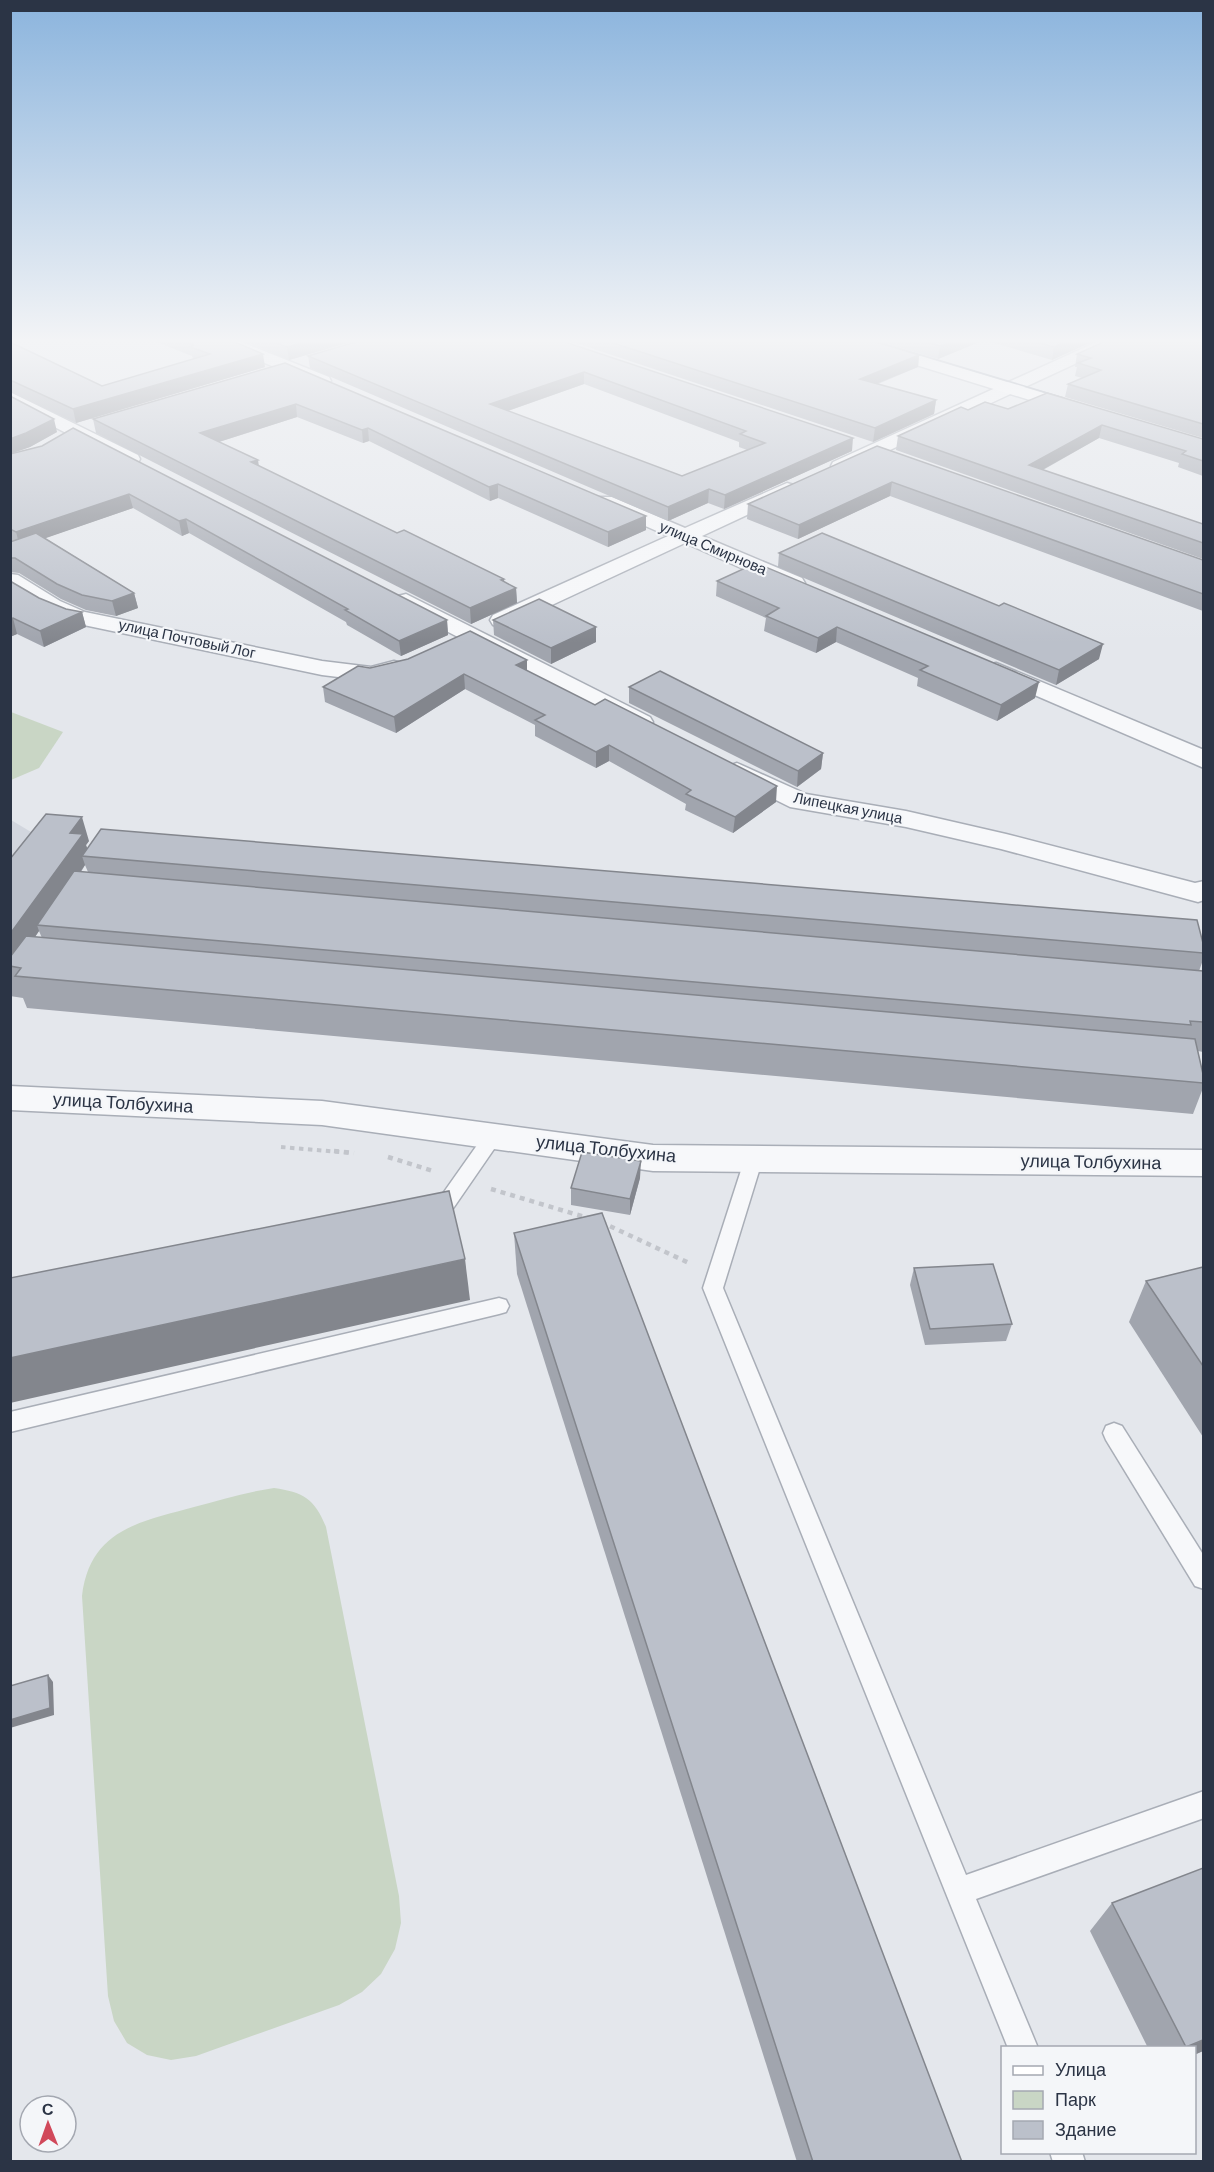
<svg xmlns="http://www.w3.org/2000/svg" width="1214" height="2172" font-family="Barlow,sans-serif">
<rect width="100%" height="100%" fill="#e4e7ec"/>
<!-- built -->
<path fill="#d2d6de" d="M11,820L41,838L11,877Z"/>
<!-- green -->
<g fill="#c9d6c5">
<path d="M11,712L63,732L39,768L11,780Z"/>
<path d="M274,1488C303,1492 315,1499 326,1527L399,1896L401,1923L395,1949L381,1974L362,1992L339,2005L196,2056L171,2060L147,2055L127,2043L114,2021L108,1996L82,1596C90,1530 139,1522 194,1507C220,1500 247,1492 274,1488Z"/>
</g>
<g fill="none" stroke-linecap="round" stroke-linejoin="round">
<!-- service casing -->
<g stroke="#a9aeb7" stroke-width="3">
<g id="service">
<path d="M494,1129L501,1131L503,1136L452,1210L430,1215L423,1213L420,1208L423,1203L439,1199L487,1131Z"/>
<path d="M754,1151L761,1153L763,1158L723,1288L966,1875L1204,1791V1818L976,1899L1038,2048H1008L703,1288L745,1158L747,1153Z"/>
<path d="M499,1298L506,1300L509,1306L506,1312L499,1314L10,1432V1412Z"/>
<path d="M1114,1423L1122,1426L1204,1556V1589L1195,1586L1106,1440L1103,1433L1106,1426Z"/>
<path d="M1050,2152H1082L1085,2162H1053Z"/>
</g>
</g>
<!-- minor casing -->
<g stroke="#a9aeb7" stroke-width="3">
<g id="minor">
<path d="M213,339H234L329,377L331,381L323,386L317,385L215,342Z"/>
<path d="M1103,339H1124L1122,342L847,470H833L831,466L833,462Z"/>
<path d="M10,392L138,455L140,459L138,463H124L10,404Z"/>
<path d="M787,483L794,485L797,489L794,493L702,536L802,578L805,583L802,588L794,589L786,588L685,543L509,625L501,627L493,625L490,620L493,615L668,536L598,505L595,501L598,497H612L685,528Z"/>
<path d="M10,574L18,575L60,601L85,612L322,661L371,667L394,661L402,663L406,668L402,673L371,681L322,675L79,624L44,611L10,590Z"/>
<path d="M406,594L650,717L653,722L650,727L641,729L632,727L398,606L395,601L398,596Z"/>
<path d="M996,663L1204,750V768L988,675L984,670L988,665Z"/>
<path d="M737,763L806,794L906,811L1006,834L1195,883L1204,881V900L1198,902L1001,849L906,827L790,807L728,776L724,771L728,766Z"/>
<path d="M10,1086L322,1101L653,1145L1204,1150V1176L653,1171L322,1125L10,1110Z"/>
</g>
</g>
<!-- secondary casing -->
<g stroke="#a9aeb7" stroke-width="3">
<path id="secondary" d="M840,339H864L1087,406L1090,410L1087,414H1075L842,342Z"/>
</g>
<!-- path-far1 -->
<path stroke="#c2c5cb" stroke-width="4" stroke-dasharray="4.5 4.5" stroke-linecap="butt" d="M281,1147L352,1153"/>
<!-- path -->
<g stroke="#c2c5cb" stroke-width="4.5" stroke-dasharray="5 5" stroke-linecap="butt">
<path d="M334,1151L354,1153"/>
<path d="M388,1157L433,1171"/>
<path d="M491,1189L588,1218"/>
<path d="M601,1222L689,1263"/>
</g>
<!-- service -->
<use href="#service" fill="#f7f8fa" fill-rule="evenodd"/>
<!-- minor -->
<use href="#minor" fill="#f7f8fa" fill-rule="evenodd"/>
<!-- secondary -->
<use href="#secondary" fill="#fff" fill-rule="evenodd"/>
<!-- tram -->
<path stroke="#7d8696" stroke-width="1.5" d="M868,339L1064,398"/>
</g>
<!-- wall -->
<g fill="#a1a5ae" fill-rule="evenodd">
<path d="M149,339H228L265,367L76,423L10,392V342L102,386L193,359L192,356Z"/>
<path d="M239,339H361L289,360Z"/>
<path d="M556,339L852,451L724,509L708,503L668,521L310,368L308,356ZM584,384L739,442V447L747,450L682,476L508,411Z"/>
<path d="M564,339H866L919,355L918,367L878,384L936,400L934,414L873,442Z"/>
<path d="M871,339H1098L1052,360L984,340L938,359Z"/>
<path d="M1203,339V438L1065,397L1068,384L1082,378L1075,376L1077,367H1075L1077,354Z"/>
<path d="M285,363L646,530L608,547L498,498L490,501L369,441L363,443L297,417L219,442L259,466L397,533L516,588L517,603L471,624L96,433L93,419Z"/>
<path d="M10,396L57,432L30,447L13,453L42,446L447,620L448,635L401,656L347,625L346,622L189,533L182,536L133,508L45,538L134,593L138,608L116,616L86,610L61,599L19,573L10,572V542H12L10,541Z"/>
<path d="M1008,409L1203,439V476L1178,467L1179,463L1099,438L1043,470L1203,524V559L896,450L898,436L968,410Z"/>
<path d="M877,446L1203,560V611L890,496L798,539L747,519L748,504Z"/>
<path d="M779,553L1099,659L1056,685L778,567Z"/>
<path d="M10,581L39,598L66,609L82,612L86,627L44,647L17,634L10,637Z"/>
<path d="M717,581L1035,698L997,721L917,686L918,678L836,642L816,653L764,631L766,618L716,596Z"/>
<path d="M493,620L596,627V642L551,664L494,635Z"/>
<path d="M527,660V671L776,802L733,833L685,810L686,804L609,761L596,768L535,736V725L465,689L396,733L325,702L323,687Z"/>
<path d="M629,687L823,753L821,769L797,787L629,703Z"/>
<path d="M89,841L86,845L87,849L1203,943V960L1199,971H1203V1052L1198,1051L1203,1074V1088L1193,1114L27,1008L23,998L10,996V859ZM85,865L88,872H81ZM39,931L42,938L35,937Z"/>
<path d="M640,1178L630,1215L571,1205V1188Z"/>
<path d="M514,1233L962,2162H797L517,1274Z"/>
<path d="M1203,1267V1437L1129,1322L1146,1281Z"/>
<path d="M914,1268L1012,1324L1006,1341L925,1345L910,1285Z"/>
<path d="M1112,1903L1203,2051L1194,2055V2048H1148L1090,1931Z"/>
</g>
<!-- shaded-wall -->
<g fill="#83868d">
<path d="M316,339H361L289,360L287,347Z"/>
<path d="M959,339H984V340L938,359L940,346Z"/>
<path d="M1073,339H1098L1052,360L1054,347Z"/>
<path d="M263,354L265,367L76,423L73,409Z"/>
<path d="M919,355L918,367L858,391L860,379Z"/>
<path d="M584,372V384L490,417V404Z"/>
<path d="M936,400L934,414L873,442L875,428Z"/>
<path d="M296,404L297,417L203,447L200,433Z"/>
<path d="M54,419L57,432L30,447L10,454V439Z"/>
<path d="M1102,425L1099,438L1026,479L1029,465Z"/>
<path d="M368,428L369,441L363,443L362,430Z"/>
<path d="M853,438L852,451L724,509L725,495Z"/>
<path d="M258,460L260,474L251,462Z"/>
<path d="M892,482L890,496L798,539L799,525Z"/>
<path d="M498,484V498L490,501L489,487Z"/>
<path d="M709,489L708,503L668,521V507Z"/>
<path d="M129,494L133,508L20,547L16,532Z"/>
<path d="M646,516V530L608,547V532Z"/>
<path d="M186,519L189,533L182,536L179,521Z"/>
<path d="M504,579L505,593L516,588L517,603L471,624L470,608L501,580Z"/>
<path d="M134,593L138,608L116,616L112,601Z"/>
<path d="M82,612L86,627L44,647L40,631Z"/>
<path d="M13,618L17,634L10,637V619Z"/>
<path d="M447,620L448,635L401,656L399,641Z"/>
<path d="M596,627V642L551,664V648Z"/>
<path d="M837,627L836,642L816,653L818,638Z"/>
<path d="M1103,644L1099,659L1056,685L1059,670Z"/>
<path d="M527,660V675L516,665Z"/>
<path d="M464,674L465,689L396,733L394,717Z"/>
<path d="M1039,682L1035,698L997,721L1001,705Z"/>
<path d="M609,745V761L596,768V752Z"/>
<path d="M823,753L821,769L797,787L798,771Z"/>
<path d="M777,786L776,802L733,833L735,817Z"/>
<path d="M82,817L89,841L86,845L90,856H82L85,865L43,925H37L39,931L14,967L10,966V934L70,833Z"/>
<path d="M641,1161L640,1178L630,1215V1199Z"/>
<path d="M465,1259L470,1300L10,1403V1358Z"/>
<path d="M48,1675L53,1682L54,1715L10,1728V1720Z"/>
<path d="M1203,2040V2051L1194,2055V2048H1186Z"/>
</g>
<!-- building -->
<g fill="#bbc0ca" stroke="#83868d" stroke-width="1.5" fill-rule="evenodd">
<path d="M178,339H228L263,354L73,409L10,380V342L102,386L210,354L190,347L194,345Z"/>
<path d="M267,339H316L287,347Z"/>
<path d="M366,339H556L853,438L725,495L709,489L668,507L308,356ZM584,372L746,431L740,434L765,443L682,476L490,404Z"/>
<path d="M601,339H866L919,355L860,379L936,400L875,428Z"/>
<path d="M914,339H959L940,346Z"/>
<path d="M1024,339H1073L1054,347Z"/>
<path d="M1110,339H1203V424L1068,384L1101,370L1078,363L1091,358L1077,354Z"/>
<path d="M285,363L646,516L608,532L498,484L489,487L368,428L362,430L296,404L200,433L258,460L251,462L397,533L404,530L504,579L501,580L516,588L470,608L93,419Z"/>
<path d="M1047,393L1203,439V461L1182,454L1186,451L1102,425L1029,465L1203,524V543L898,436L961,407L968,410L985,402L1008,409Z"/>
<path d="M10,396L54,419L26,433L10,439Z"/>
<path d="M73,428L447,620L399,641L345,610L348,609L186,519L179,521L129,494L16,532L10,529V454L42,446Z"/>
<path d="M877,446L1203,560V594L892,482L799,525L748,504Z"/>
<path d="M36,533L134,593L112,601L82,595L57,584L15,558H10V542Z"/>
<path d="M822,533L999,606L1004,603L1103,644L1059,670L779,553Z"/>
<path d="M756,563L1039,682L1001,705L920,670L928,666L837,627L818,638L766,616L779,608L717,581Z"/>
<path d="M10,581L39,598L66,609L82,612L40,631L13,618L10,619Z"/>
<path d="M539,599L596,627L551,648L493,620Z"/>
<path d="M470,631L527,660L516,665L595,705L605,699L777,786L735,817L686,794L691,790L609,745L596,752L535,720L545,715L464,674L394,717L323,687L358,666L370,668L408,659Z"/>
<path d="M660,671L823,753L798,771L629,687Z"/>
<path d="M46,814L82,817L70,833L83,834L10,934V859Z"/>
<path d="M101,829L1197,920L1203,943V953L82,856Z"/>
<path d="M74,871L1203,971V1022L1190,1021L1191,1025L37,925Z"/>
<path d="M26,936L1195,1039L1203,1074V1083L15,976L21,968L10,966V957Z"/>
<path d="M582,1152L641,1161L630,1199L571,1188Z"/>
<path d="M449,1191L465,1259L10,1358V1278Z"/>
<path d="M602,1213L962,2162H813L514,1233Z"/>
<path d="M993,1264L1012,1324L930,1329L914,1268Z"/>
<path d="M1203,1267V1366L1146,1281Z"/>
<path d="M48,1675L50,1708L10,1720V1686Z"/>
<path d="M1203,1868V2040L1186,2047L1112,1903Z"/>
</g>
<!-- sky -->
<linearGradient id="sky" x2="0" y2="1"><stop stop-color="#8bb4dd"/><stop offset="0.53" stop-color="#f3f4f6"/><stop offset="1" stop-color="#f3f4f6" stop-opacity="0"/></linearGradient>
<rect width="1214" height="643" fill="url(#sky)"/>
<g text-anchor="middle" stroke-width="4.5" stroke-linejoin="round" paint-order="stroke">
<!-- far-street labels -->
<g font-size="15" fill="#2b3445" stroke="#f4f6f9">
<text transform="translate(713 548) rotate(23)" y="5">улица Смирнова</text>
<text transform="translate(187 639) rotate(12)" y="5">улица Почтовый Лог</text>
<text transform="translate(848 808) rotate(11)" y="5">Липецкая улица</text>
</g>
<!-- street labels -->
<g font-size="18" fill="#2b3445" stroke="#f4f6f9">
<text transform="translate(123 1103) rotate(3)" y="6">улица Толбухина</text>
<text transform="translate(606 1149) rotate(6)" y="6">улица Толбухина</text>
<text transform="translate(1091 1162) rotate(1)" y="6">улица Толбухина</text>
</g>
</g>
<!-- border -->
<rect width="1214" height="2172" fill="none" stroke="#2b3445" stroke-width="24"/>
<!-- legend -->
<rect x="1001" y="2046" width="195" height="108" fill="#f4f6f9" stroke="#a4a8b1" stroke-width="1.5"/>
<rect x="1013" y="2066" width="30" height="9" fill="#ffffff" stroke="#a4a8b1" stroke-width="1.5"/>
<text x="1055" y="2076" font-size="18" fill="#2b3445">Улица</text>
<rect x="1013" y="2091" width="30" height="18" fill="#c9d6c5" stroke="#a4a8b1" stroke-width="1.5"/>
<text x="1055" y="2106" font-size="18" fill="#2b3445">Парк</text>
<rect x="1013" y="2121" width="30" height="18" fill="#bbc0ca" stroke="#a4a8b1" stroke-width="1.5"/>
<text x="1055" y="2136" font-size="18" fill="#2b3445">Здание</text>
<!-- north arrow -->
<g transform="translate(48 2124) rotate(359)"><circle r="28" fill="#f4f6f9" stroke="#a4a8b1" stroke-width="1.5"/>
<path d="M0-4.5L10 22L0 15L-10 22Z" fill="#d1495b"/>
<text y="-9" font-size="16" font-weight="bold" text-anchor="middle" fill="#2b3445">С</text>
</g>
</svg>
